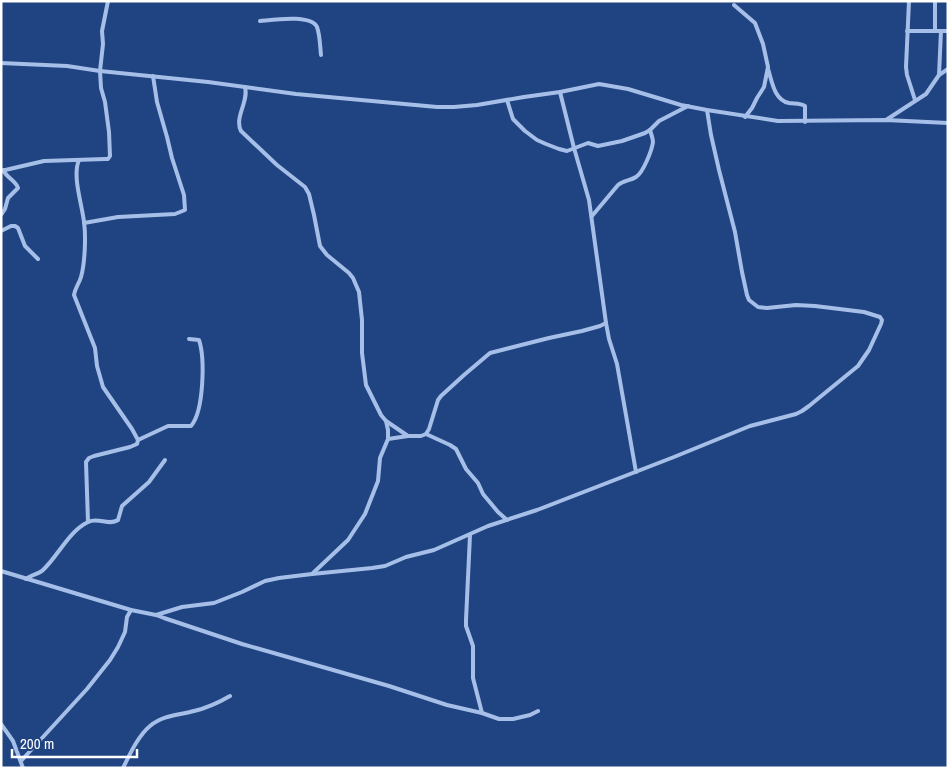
<svg xmlns="http://www.w3.org/2000/svg" width="949" height="769" font-family="'Archivo Narrow',sans-serif">
<rect width="100%" height="100%" fill="#204381"/>
<g fill="none" stroke-linecap="round" stroke-linejoin="round">
<!-- minor -->
<g stroke="#a6bfe8" stroke-width="4">
<path d="M909,1L906,67L907,75L915,100"/>
<path d="M935,1V31"/>
<path d="M734,5L755,23L763,44L768,67L764,87L757,98L752,108L745,117"/>
<path d="M260,21C272,20 311,14 317,27C320,35 320,46 321,55"/>
<path d="M907,31H948"/>
<path d="M1,63L67,66L100,71L208,82L296,94L437,107H454L477,105L524,97L560,92L599,84L628,89L681,105L707,110L778,121L886,120L948,123"/>
<path d="M768,69C772,81 774,100 789,103C795,104 800,103 805,106V122"/>
<path d="M939,75L941,31"/>
<path d="M560,92L574,148L589,200L606,323L609,339L617,364L636,472"/>
<path d="M507,100L513,119L525,131L537,140L546,144L559,149L567,151L588,143L598,146L622,141L645,133L650,130L659,121L688,106"/>
<path d="M886,120L926,94L939,75L948,69"/>
<path d="M79,160C72,176 82,204 84,222C86,236 85,263 81,277C79,284 75,288 74,295L95,348L97,366L103,387L132,429L138,440L137,444L130,447L94,456L89,458L86,462L88,522"/>
<path d="M1,171L44,161L105,159H108L110,156L109,132L105,102L101,88L100,71L103,44L102,31L108,1"/>
<path d="M1,215L5,209L8,198L18,188C16,181 7,178 3,170"/>
<path d="M592,216L618,185C624,180 630,181 636,177C643,173 652,150 653,142C653,138 651,134 650,130"/>
<path d="M84,223L118,217L175,214L185,210L184,195L172,158L167,137L157,102L153,76"/>
<path d="M1,231L11,226H15L18,228L25,246L38,259"/>
<path d="M386,421L408,436"/>
<path d="M426,434L450,445L456,449L466,469L478,483L483,494L498,512L507,520"/>
<path d="M388,439L408,436H421L426,434L429,429L438,400L441,396L464,375L490,353L549,338L582,331L600,326L606,323"/>
<path d="M138,440L168,426H191C204,411 205,358 199,340L189,339"/>
<path d="M470,535L466,620V626L473,646V678L482,713"/>
<path d="M1,571L131,610L156,615L182,607L214,603L242,592L265,581L279,578L312,574L348,540L365,514L378,481L380,458L388,439V430L386,421L381,415L366,385L362,353V320L359,292L353,278L349,273L327,255L320,246L314,215L309,194L305,187L277,165L241,131C234,117 249,102 245,87"/>
<path d="M312,574L372,568L385,566L406,557L434,550L488,526L537,510L674,457L750,426L796,414L802,411L809,406L858,366L869,350L881,324L882,320L880,317L864,312L815,306L796,305L767,308L758,307L749,300L747,295L742,272L735,232L719,170L711,135L707,110"/>
<path d="M26,579C31,575 39,574 43,570C59,555 68,532 88,522C98,517 109,526 118,520L122,506L149,482L165,460"/>
<path d="M156,615L164,618L242,644L389,686L447,705L482,713L499,719H513L530,715L538,711"/>
<path d="M1,724L13,741L23,768"/>
<path d="M21,761L87,689L110,660L118,647L125,632L127,617L131,610"/>
<path d="M123,768C130,754 138,736 150,726C163,715 180,715 194,711C207,708 218,703 230,696"/>
</g>
</g>
<!-- border -->
<rect width="949" height="769" fill="none" stroke="#ffffff" stroke-width="5"/>
<!-- scale -->
<path d="M12 749v8h125v-8" fill="none" stroke="#ffffff" stroke-width="2.5"/>
<text x="20" y="749" font-size="15" fill="#ffffff" stroke="#204381" stroke-width="4" paint-order="stroke">200 m</text>
</svg>
